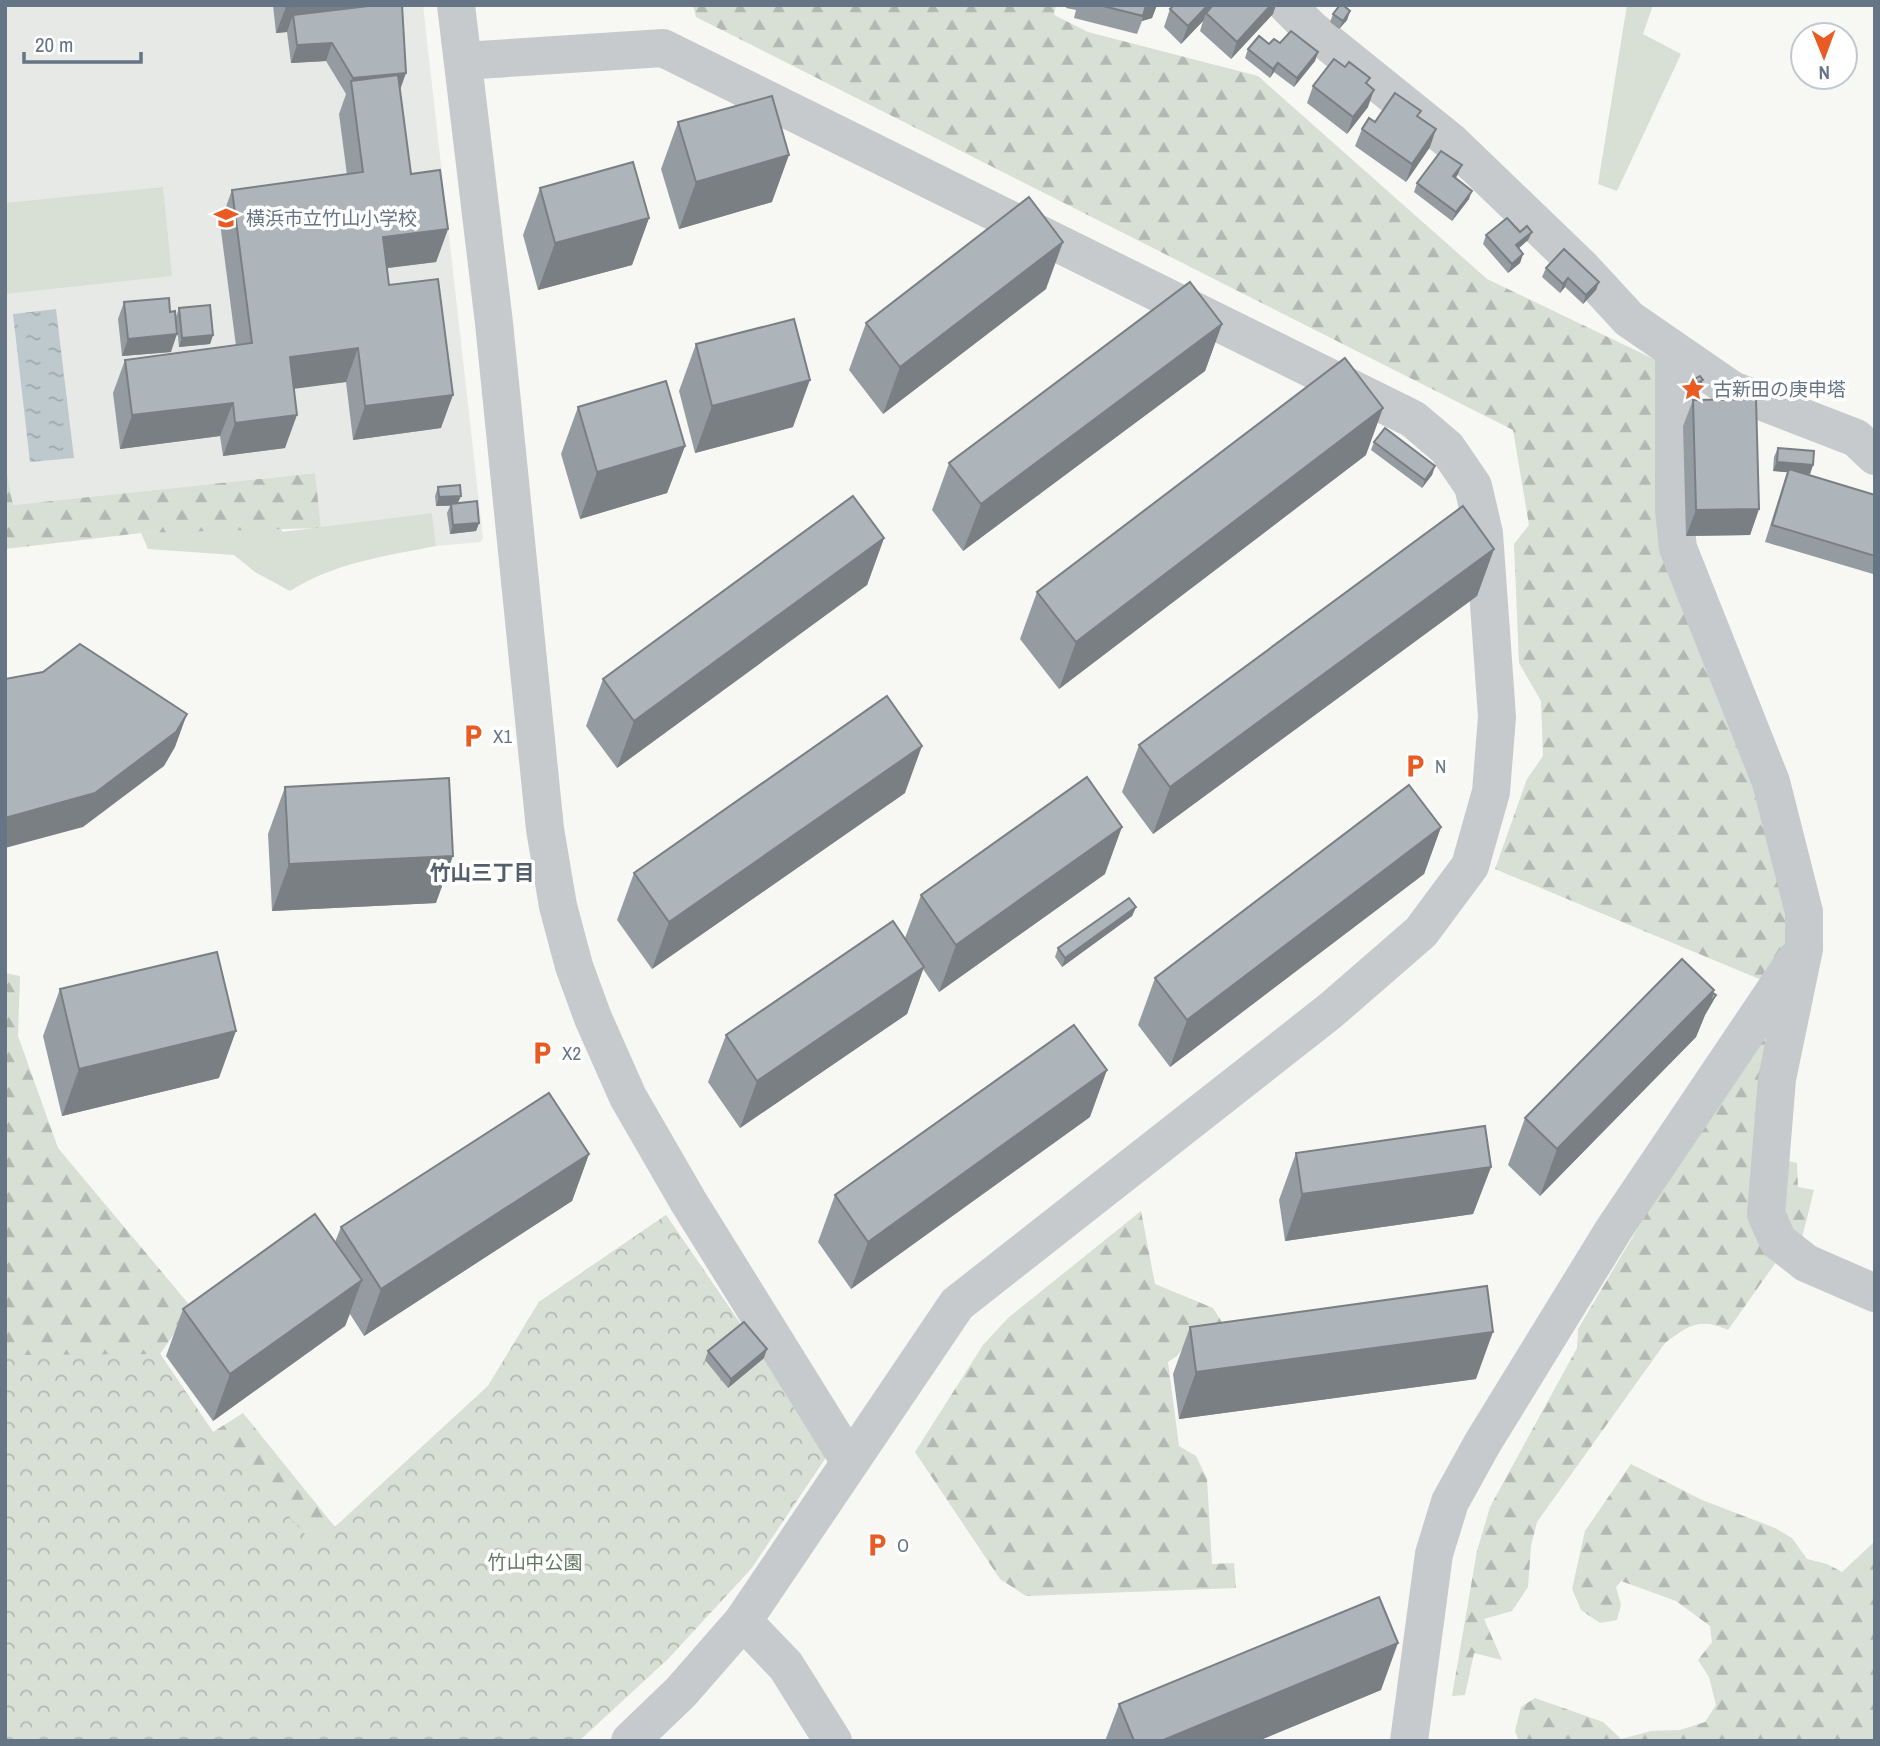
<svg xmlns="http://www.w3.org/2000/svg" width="1880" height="1746" font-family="'Archivo Narrow','Noto Sans JP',sans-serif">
<defs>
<pattern id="forest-firs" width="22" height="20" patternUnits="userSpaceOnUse" patternTransform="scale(1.75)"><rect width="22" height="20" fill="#d8dfd4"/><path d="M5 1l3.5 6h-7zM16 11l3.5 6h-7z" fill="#b3b9b2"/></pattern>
<pattern id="park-crowns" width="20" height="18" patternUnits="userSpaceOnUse" patternTransform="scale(1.75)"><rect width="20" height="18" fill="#d8dfd4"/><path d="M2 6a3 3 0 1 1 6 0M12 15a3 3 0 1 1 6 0" fill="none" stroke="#b3b9b2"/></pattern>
<pattern id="water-ripples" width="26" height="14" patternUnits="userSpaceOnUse" patternTransform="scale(1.75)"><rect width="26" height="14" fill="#bec9cd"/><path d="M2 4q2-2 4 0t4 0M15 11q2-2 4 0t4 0" fill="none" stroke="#9ea8ac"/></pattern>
</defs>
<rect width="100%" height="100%" fill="#f7f7f4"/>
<!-- built -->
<path fill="#e7e9e7" d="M5,5H423L483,538L481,542L436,546L432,513L321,528L314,473L12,505L5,464Z"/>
<!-- grass -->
<g fill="#d8dfd4">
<path d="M1627,5H1653L1643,34L1681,54L1617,191L1598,184Z"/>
<path d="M163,187L172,276L5,294V203Z"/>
<path d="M432,513L436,546C385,556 334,563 290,591L255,572L234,555L148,549L141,533L281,527L282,532Z"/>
</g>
<!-- forest -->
<g fill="url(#forest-firs)">
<path d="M693,5H1056L1054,15L1088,32L1258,76L1487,279L1660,362L1664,480L1781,852L1791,948L1764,981L1495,869L1527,779L1543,756L1541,701L1519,663L1514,544L1529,525L1513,430L696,17Z"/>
<path d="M5,464L13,505L315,473L321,528L141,533L5,549Z"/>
<path d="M5,973L20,976L18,1036L58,1148L192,1308L160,1354L213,1432L243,1413L335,1527L488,1386L539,1302L666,1215L733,1313L5,1741Z"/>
<path d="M1779,998L1776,1158L1797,1163L1798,1187L1814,1190L1802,1238L1781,1255L1728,1330C1699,1317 1688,1326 1665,1343L1537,1522L1531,1546L1528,1587L1512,1611L1484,1619L1502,1660L1474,1653L1465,1695L1452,1696L1477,1551L1490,1507L1577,1348L1578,1329L1684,1150Z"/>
<path d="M1141,1211L1155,1284L1213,1308L1225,1327L1192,1336L1177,1356L1168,1362L1179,1446L1196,1456L1207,1479L1212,1564L1234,1563L1236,1588L1026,1596L1000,1579L915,1452L983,1345L1008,1318Z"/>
<path d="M1631,1464L1702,1500L1775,1528L1792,1538L1807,1559L1827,1564L1842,1572L1875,1541V1741H1519L1515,1731L1521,1707L1535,1698L1603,1722L1621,1739L1651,1731L1680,1730L1705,1722L1716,1705L1709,1677L1698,1660L1712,1642L1710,1626L1676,1601L1621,1581L1616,1587L1621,1605L1617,1620L1600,1623L1581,1610L1572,1589L1585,1531Z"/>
</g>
<!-- park -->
<path fill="url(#park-crowns)" d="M666,1215L829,1453L751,1569L668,1659L579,1741H5V1355L160,1354L213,1432L313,1543L335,1527L488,1386L539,1302Z"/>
<!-- water -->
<path fill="url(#water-ripples)" d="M56,309L74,458L30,462L13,314Z"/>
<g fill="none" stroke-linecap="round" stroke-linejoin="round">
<!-- minor -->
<g stroke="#c7cacd" stroke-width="38">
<path d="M456,5L494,323L545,829L558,906L574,966L593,1018L628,1097L688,1201L850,1462"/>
<path d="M1287,5L1311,29L1450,141L1581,267L1629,319L1732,390L1856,438L1875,456"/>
<path d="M463,61L663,48L1413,419L1447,448L1473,486L1484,533L1497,717L1491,792L1470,866L1421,932L1330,1011L957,1304L743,1621L681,1692L630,1741"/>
<path d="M1674,351V511L1678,548L1771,782L1804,912V949L1777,1079L1766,1214L1778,1241L1806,1263L1875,1293"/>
<path d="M743,1621L786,1666L833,1741"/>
<path d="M1409,1741L1434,1554L1450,1502L1482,1444L1614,1229L1796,959"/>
</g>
</g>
<!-- wall -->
<g fill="#959ca1">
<path d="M273,5H402L400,90L411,174L448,229L436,262L387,268L389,285L441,428L353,440L346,382L294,388L285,448L223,456L220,436L120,449L113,393L125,360L236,346L220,223L232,190L347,175L339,114L346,94L326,61L291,63L287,32L276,33Z"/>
<path d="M1067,5H1157L1152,18L1142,21L1137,34L1074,18L1076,10L1066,8Z"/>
<path d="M1170,9L1273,14L1231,59L1200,31L1203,21L1181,44L1164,27Z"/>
<path d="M1350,11L1347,20L1339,29L1330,22L1333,14Z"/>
<path d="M1280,43L1318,52L1315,61L1294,87L1274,72L1270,78L1245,58L1248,49Z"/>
<path d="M1345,67L1368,85V107L1347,134L1307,103L1313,86Z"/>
<path d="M1418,117L1430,147L1406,182L1355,146L1362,129L1375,122Z"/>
<path d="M678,122L772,202L679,229L661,169Z"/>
<path d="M1458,174L1456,178L1469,199L1452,221L1414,192L1417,183Z"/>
<path d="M540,188L649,218L632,265L538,290L523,235Z"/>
<path d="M1532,232L1528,240L1518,249L1523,254L1520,263L1508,273L1483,244L1486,235Z"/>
<path d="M1546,268L1599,282L1596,290L1583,304L1565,287L1560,293L1542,277Z"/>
<path d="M1046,289L883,414L849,370L866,323Z"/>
<path d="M124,302L170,312L171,352L122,356L118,319Z"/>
<path d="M179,308L213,335L210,344L179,347L176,317Z"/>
<path d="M1222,324L1205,371L963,551L932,510L949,463Z"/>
<path d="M696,344L793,427L695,453L679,391Z"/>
<path d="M1693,380H1703L1699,388L1692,393L1689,389Z"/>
<path d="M1693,400L1759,509L1750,535L1686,536L1683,426Z"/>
<path d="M578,407L685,446L667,493L580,519L561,454Z"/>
<path d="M1374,442L1435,466L1432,475L1422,488L1371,450Z"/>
<path d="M1778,448L1813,465L1810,474H1805L1875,495V569L1873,574L1765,542L1787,472L1773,471L1774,457Z"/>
<path d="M1366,455L1059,689L1020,639L1037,592Z"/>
<path d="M438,487L458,503L479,523L476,531L450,534L447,513L450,506H436L435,496Z"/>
<path d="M884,538L867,585L617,768L586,726L603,679Z"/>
<path d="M1494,549L1477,596L1153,834L1122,792L1139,745Z"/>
<path d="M285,787L436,903L272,911L268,834Z"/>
<path d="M905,793L652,969L617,920L634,873Z"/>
<path d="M1441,827L1424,874L1170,1067L1138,1025L1155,978Z"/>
<path d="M1105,874L939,992L923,969L907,1014L740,1128L708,1082L726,1035L905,938L921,895Z"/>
<path d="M1136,907L1132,916L1062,967L1055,957L1058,948Z"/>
<path d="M60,989L219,1078L62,1116L43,1036Z"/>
<path d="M1713,993L1716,995L1712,1003L1705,1015L1696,1037L1540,1196L1508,1165L1525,1118Z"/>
<path d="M1090,1117L851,1289L818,1242L835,1195Z"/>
<path d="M1296,1153L1491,1167L1473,1214L1285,1241L1279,1200Z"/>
<path d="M589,1154L572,1201L364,1336L350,1314L345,1326L213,1421L166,1356L183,1309L335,1242L341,1227Z"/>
<path d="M1190,1327L1476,1379L1179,1419L1173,1374Z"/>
<path d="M708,1351L764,1358L728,1388L705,1360Z"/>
<path d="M1381,1690L1258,1741H1105L1119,1704Z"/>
</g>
<!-- shaded-wall -->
<g fill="#797f83">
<path d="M304,5H401L293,15L287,32L276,33L286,7Z"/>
<path d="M1146,5H1157L1152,18L1142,21Z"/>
<path d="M1208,5H1218L1206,13L1203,21L1181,44L1188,26Z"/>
<path d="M1271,5H1276L1273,14L1231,59L1237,42Z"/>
<path d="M1350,11L1347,20L1339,29L1343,21Z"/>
<path d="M332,43L326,61L291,63L297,45Z"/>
<path d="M1318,52L1315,61L1294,87L1297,78Z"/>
<path d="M1278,63L1274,72L1270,78L1273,69Z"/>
<path d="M406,73L400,90L351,83L353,78Z"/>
<path d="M1374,90L1368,107L1347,134L1353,117Z"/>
<path d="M1436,129L1430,147L1406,182L1412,164Z"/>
<path d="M789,155L772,202L679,229L696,182Z"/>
<path d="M1462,165L1458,174L1450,185L1453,176Z"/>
<path d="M1472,191L1469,199L1452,221L1456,212Z"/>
<path d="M649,218L632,265L538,290L555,243Z"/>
<path d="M448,229L436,262L371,270L383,237Z"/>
<path d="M1532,232L1528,240L1512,254L1516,245Z"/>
<path d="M1063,242L1046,289L883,414L900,367Z"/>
<path d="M1523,254L1520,263L1508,273L1512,264Z"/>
<path d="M1568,278L1565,287L1560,293L1563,284Z"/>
<path d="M1599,282L1596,290L1583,304L1586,295Z"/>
<path d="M1222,324L1205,371L963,551L981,504Z"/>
<path d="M177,334L171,352L122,356L128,339Z"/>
<path d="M213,335L210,344L179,347L182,338Z"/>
<path d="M358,348L346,382L278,391L290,357Z"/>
<path d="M810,380L793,427L695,453L712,406Z"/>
<path d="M1703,380L1699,388L1692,393L1695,384Z"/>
<path d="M453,395L441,428L353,440L365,406Z"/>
<path d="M233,403L220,436L120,449L132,415Z"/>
<path d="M1383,408L1366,455L1059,689L1076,642Z"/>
<path d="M297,415L285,448L223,456L235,423Z"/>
<path d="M685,446L667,493L580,519L597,472Z"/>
<path d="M1777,462L1813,465L1810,474L1773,471Z"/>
<path d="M1435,466L1432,475L1422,488L1425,480Z"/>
<path d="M461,496L457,505L436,506L439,497Z"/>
<path d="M1759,509L1750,535L1686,536L1696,510Z"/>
<path d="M479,523L476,531L450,534L453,525Z"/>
<path d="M884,538L867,585L617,768L634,721Z"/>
<path d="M1494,549L1477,596L1153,834L1170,787Z"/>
<path d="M187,714L175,747L164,766L83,827L5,848V818Z"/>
<path d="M922,746L905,793L652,969L669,922Z"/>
<path d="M1122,827L1105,874L939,992L956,945Z"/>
<path d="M1441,827L1424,874L1170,1067L1187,1020Z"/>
<path d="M453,856L436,903L272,911L289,864Z"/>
<path d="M1136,907L1132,916L1062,967L1065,958Z"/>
<path d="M924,967L907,1014L740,1128L757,1081Z"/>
<path d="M1714,990L1708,1006L1716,995L1712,1003L1705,1015L1696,1037L1540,1196L1557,1149Z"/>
<path d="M236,1031L219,1078L62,1116L79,1069Z"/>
<path d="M1107,1070L1090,1117L851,1289L868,1242Z"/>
<path d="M589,1154L572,1201L364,1336L381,1289Z"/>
<path d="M1491,1167L1473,1214L1285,1241L1302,1194Z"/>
<path d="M362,1280L345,1326L213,1421L230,1374Z"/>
<path d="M1493,1332L1476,1379L1179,1419L1196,1372Z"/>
<path d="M767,1349L764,1358L728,1388L731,1379Z"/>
<path d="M1398,1643L1381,1690L1258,1741H1161Z"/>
</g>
<!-- building -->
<g fill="#adb5bb" stroke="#797f83" stroke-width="2">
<path d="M286,5H304L286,7Z"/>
<path d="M377,5H402L406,73L353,78L332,43L297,45L293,15Z"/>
<path d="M1099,5H1146L1143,16Z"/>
<path d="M1174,5H1208L1188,26L1170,9Z"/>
<path d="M1213,5H1271L1237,42L1206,13Z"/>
<path d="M1340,5H1343L1350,11L1343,21L1333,14Z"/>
<path d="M1291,31L1318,52L1297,78L1278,63L1273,69L1248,49L1259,36L1269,44L1274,39L1280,43Z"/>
<path d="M1334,59L1345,67L1349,62L1370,78L1366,83L1374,90L1353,117L1313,86Z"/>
<path d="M398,75L411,174L440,170L448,229L383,237L389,285L438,279L453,395L365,406L358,348L290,357L297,415L235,423L233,403L132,415L125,360L252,343L232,190L363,172L351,81Z"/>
<path d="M1395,93L1421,111L1417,116L1436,129L1412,164L1362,129L1369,118L1375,122Z"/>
<path d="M772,96L789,155L696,182L678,122Z"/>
<path d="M1441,151L1462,165L1453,176L1472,191L1456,212L1417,183Z"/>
<path d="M633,162L649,218L555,243L540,188Z"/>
<path d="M1029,197L1063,242L900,367L866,323Z"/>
<path d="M1507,218L1520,232L1527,226L1532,232L1516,245L1523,254L1512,264L1486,235Z"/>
<path d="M1564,249L1599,282L1586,295L1568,278L1563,284L1546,268Z"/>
<path d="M1190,282L1222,324L981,504L949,463Z"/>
<path d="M169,298L170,312L175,311L177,334L128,339L124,302Z"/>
<path d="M210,305L213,335L182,338L179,308Z"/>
<path d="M794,319L810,380L712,406L696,344Z"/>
<path d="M1345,358L1383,408L1076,642L1037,592Z"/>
<path d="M1700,376L1703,380L1695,384L1693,380Z"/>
<path d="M666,381L685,446L597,472L578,407Z"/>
<path d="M1756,399L1759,509L1696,510L1693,400Z"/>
<path d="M1385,428L1435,466L1425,480L1374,442Z"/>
<path d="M1778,448L1814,451L1813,465L1777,462Z"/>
<path d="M1789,469L1875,495V556L1772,525Z"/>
<path d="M460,485L461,496L439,497L438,487Z"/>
<path d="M853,496L884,538L634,721L603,679Z"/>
<path d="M477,501L479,523L453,525L451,504Z"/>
<path d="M1463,506L1494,549L1170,787L1139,745Z"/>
<path d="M80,644L187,714L176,732L95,793L5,818V679L43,672Z"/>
<path d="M887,696L922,746L669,922L634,873Z"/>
<path d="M1087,777L1122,827L956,945L921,895Z"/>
<path d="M449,778L453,856L289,864L285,787Z"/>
<path d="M1409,785L1441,827L1187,1020L1155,978Z"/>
<path d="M1129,898L1136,907L1065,958L1058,948Z"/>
<path d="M893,921L924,967L757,1081L726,1035Z"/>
<path d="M217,952L236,1031L79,1069L60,989Z"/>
<path d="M1682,959L1714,990L1557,1149L1525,1118Z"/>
<path d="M1713,993L1716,995L1708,1006Z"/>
<path d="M1074,1025L1107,1070L868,1242L835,1195Z"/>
<path d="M549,1093L589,1154L381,1289L341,1227Z"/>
<path d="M1485,1126L1491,1167L1302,1194L1296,1153Z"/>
<path d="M315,1214L362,1280L230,1374L183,1309Z"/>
<path d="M1487,1286L1493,1332L1196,1372L1190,1327Z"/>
<path d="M744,1322L767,1349L731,1379L708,1351Z"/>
<path d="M1379,1597L1398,1643L1161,1741H1134L1119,1704Z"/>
</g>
<!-- icons -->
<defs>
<g id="school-bare" transform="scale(1.89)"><path d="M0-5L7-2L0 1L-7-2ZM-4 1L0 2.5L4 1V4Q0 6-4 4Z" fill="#e95b22" stroke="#fff" stroke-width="2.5" paint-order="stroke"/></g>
<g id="sight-bare" transform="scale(1.89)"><path d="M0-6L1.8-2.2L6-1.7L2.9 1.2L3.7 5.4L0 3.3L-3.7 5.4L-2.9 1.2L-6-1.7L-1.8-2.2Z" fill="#e95b22" stroke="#fff" stroke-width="2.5" paint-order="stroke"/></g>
<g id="parking-bare" transform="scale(1.89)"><path d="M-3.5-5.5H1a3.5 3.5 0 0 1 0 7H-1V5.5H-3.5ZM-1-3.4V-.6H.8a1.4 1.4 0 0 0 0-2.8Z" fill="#e95b22" stroke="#fff" stroke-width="2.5" paint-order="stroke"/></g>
</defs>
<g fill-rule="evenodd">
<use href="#school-bare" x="226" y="218"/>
<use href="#sight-bare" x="1693" y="389"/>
<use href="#parking-bare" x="473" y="736"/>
<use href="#parking-bare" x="1415" y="766"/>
<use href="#parking-bare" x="542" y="1053"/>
<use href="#parking-bare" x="877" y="1545"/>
</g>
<g text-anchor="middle" stroke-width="7" stroke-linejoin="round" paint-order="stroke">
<!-- poi labels -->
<g font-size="19" fill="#657586" stroke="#fff" text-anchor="start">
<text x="246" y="225">横浜市立竹山小学校</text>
<text x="1713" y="396">古新田の庚申塔</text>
<text x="493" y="743">X1</text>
<text x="1435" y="773">N</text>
<text x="562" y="1060">X2</text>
<text x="897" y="1552">O</text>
</g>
<!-- park labels -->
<g font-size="19" fill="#637860" stroke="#fff">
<text x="535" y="1569">竹山中公園</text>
</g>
<!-- neighbourhood labels -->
<g font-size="21" font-weight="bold" fill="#535f6a" stroke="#fff">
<text x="482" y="880">竹山三丁目</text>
</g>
</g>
<!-- border -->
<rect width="1880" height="1746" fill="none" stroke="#657586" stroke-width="14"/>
<!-- north arrow -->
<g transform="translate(1824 56) rotate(179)"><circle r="33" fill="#ffffff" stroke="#c1c8cf" stroke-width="2"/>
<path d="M0-5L12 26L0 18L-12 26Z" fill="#e95b22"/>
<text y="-10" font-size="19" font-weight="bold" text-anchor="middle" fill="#657586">N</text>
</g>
<!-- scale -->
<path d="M24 52v10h117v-10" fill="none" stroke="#657586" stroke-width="3.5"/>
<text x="35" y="52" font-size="21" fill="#657586" stroke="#ffffff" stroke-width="5" paint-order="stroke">20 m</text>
</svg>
